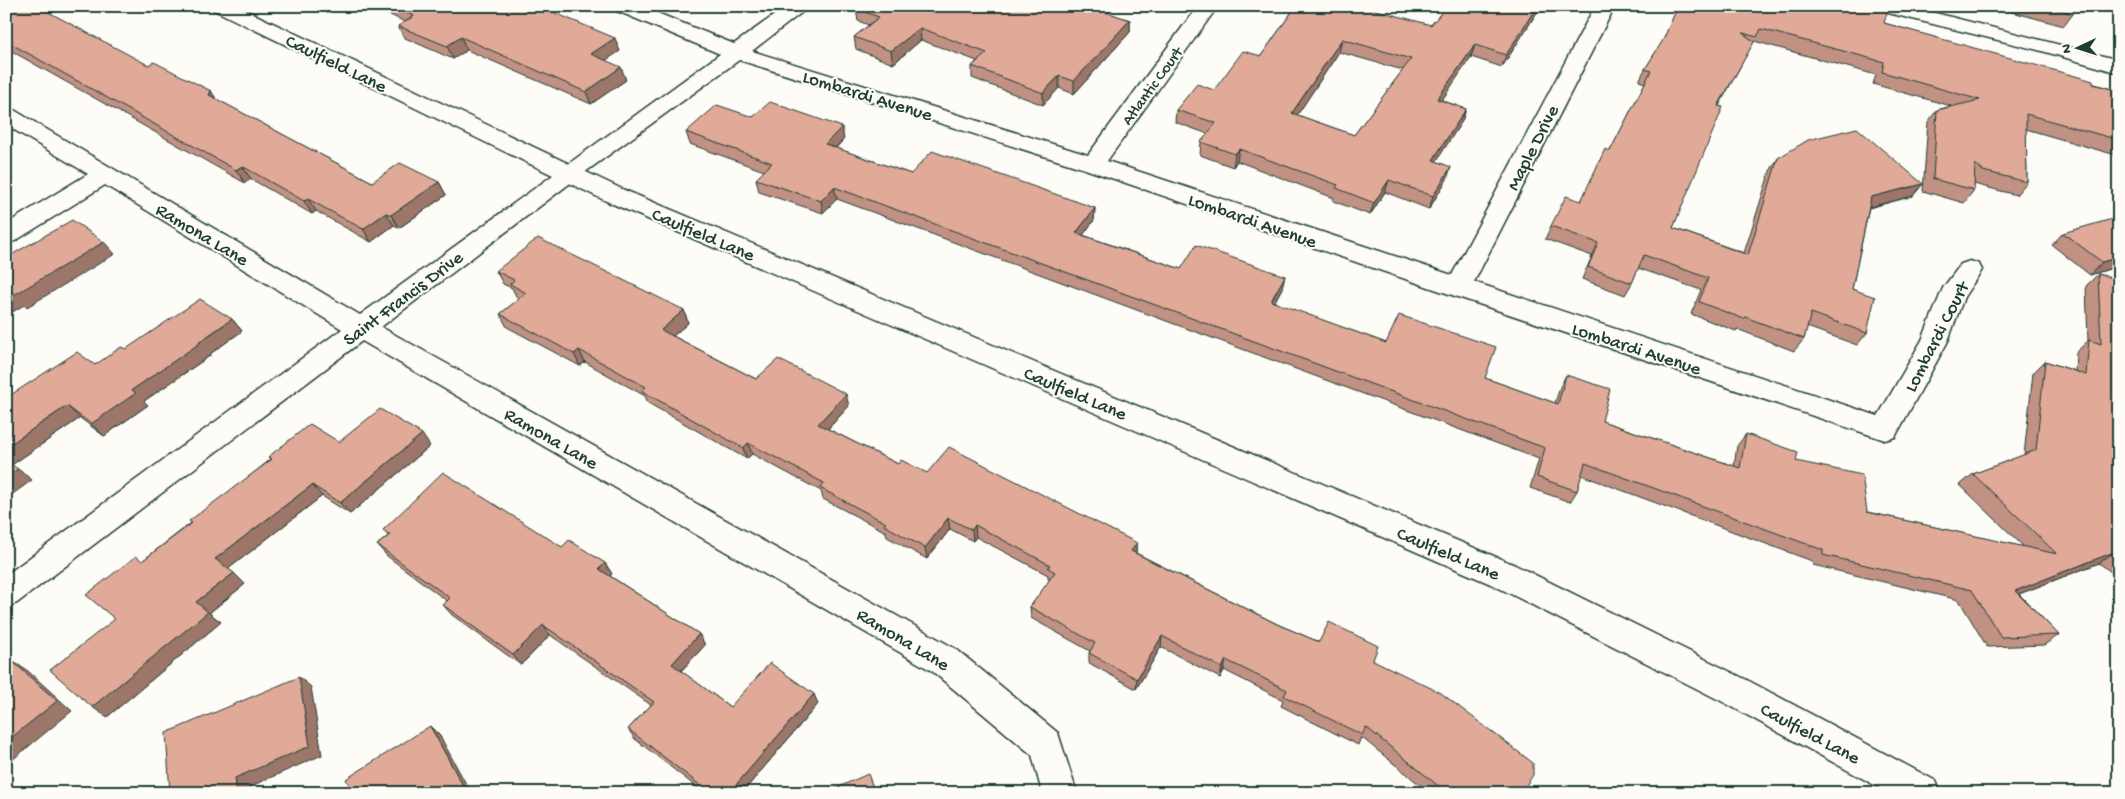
<svg xmlns="http://www.w3.org/2000/svg" width="2125" height="799" font-family="'Gochi Hand',sans-serif">
<rect width="100%" height="100%" fill="#fdfcf7"/>
<filter id="ink" filterUnits="userSpaceOnUse"><feTurbulence type="fractalNoise" baseFrequency=".02" numOctaves="2"/><feDisplacementMap in="SourceGraphic" scale="10" xChannelSelector="R" yChannelSelector="G"/><feConvolveMatrix kernelMatrix="1 2 1 2 8 2 1 2 1" color-interpolation-filters="sRGB"/></filter>
<g filter="url(#ink)">
<g fill="none" stroke-linecap="round" stroke-linejoin="round">
<!-- street casing -->
<g stroke="#1f3d34" stroke-width="3">
<g id="street">
<path d="M612,6H640L734,44L787,6H810L752,51L1088,155L1198,6H1218L1107,161L1452,275L1595,6H1615L1474,282L1878,416L1922,340L1943,288L1961,264L1970,261L1979,264L1982,270L1964,297L1948,341L1895,437L1885,440L1449,294L1085,169L739,60L577,178L381,327L956,649L1058,733L1077,793H1042L1032,755L932,671L362,341L17,603L6,607V575L342,329L105,185L15,241L6,243V224L88,174L6,125V108L14,110L360,315L720,54L615,10Z"/>
<path d="M1873,6H1908L2119,60V73L2042,51L1876,10Z"/>
</g>
</g>
<!-- secondary casing -->
<g stroke="#1f3d34" stroke-width="3">
<path id="secondary" d="M211,6H237L622,189L1515,565L1749,681L1936,781L1941,793H1889L1725,703L1493,585L606,201L214,10Z"/>
</g>
<!-- street -->
<use href="#street" fill="#fdfcf7" fill-rule="evenodd"/>
<!-- secondary -->
<use href="#secondary" fill="#fdfcf7" fill-rule="evenodd"/>
</g>
<!-- wall -->
<g fill="#c19183" stroke="#1f3d34" fill-rule="evenodd">
<path d="M6,6L211,91L216,99L372,182H439L446,195L399,228L394,225L371,242L316,211L312,214L251,179L245,183L6,48Z"/>
<path d="M371,6H538L620,51L605,60L626,80L591,104L467,50L453,59L405,38L398,26L405,22Z"/>
<path d="M859,6H1114L1108,13L1130,20V32L1074,94L1059,88L1043,105L972,78V66L977,61L921,40L893,64L856,49L854,37L869,25L858,21L856,9Z"/>
<path d="M1296,6L1431,25L1447,6H1541L1502,67L1471,57L1441,100L1466,109L1462,121L1436,161L1447,179L1429,209L1385,192L1370,215L1333,201L1334,198L1237,161L1233,167L1200,155L1201,142L1208,134L1175,122L1176,110L1214,90L1261,56ZM1339,52L1403,70L1354,135L1297,115Z"/>
<path d="M1678,6L1884,23L2119,91V156L2026,129L2027,182L2016,195L1974,184V190L1964,203L1923,191L1928,122L1937,110L1951,106L1873,84L1876,75L1754,41L1719,106L1673,228L1744,253L1770,171L1778,158L1913,196L1869,208L1852,289L1867,333L1857,345L1807,327L1804,339L1794,351L1737,329L1736,331L1691,314L1701,290L1638,268L1632,283L1625,295L1582,279L1592,256L1545,239L1551,226L1581,201L1610,151L1645,83L1639,81L1645,69L1663,41Z"/>
<path d="M1990,6H2073V14L2064,26Z"/>
<path d="M753,117L844,139L836,148L911,174L1095,208L1094,220L1083,235L1181,269L1282,288L1274,303L1555,403L1560,387L1566,375L1602,421L1734,466L1737,446L1746,434L1796,461L1867,512L2024,547L1960,485L1973,474L2024,455L2033,373L2045,361L2075,371L2076,352L2088,341L2086,286L2098,274L2119,280V578L2099,563L2019,594L2059,635L2044,645L1987,647L1959,600L1813,565L1812,561L1581,475L1577,491L1570,502L1530,488L1539,459L837,199L823,213L759,192L756,179L764,171L690,144L686,132Z"/>
<path d="M2063,233L2119,266L2090,275L2052,245Z"/>
<path d="M496,271L684,310L688,323L673,336L756,379L849,406L828,429L898,464L927,473L1136,553L1277,624L1319,642L1373,660L1521,793H1430L1361,737L1358,745L1281,706L1283,700L1224,670L1220,678L1161,647L1136,689L1089,663V653L1090,651L1031,618L1030,607L1050,580L1048,579V575L976,537L973,541L950,529L927,559L887,537L886,532L823,499L821,491L752,454L747,459L648,403L645,396L585,362L580,366L507,327L500,314L520,298L516,296L512,288L503,284Z"/>
<path d="M232,319L242,331L210,354L211,355L144,401L148,405L104,436L80,418L13,464L95,365L126,349Z"/>
<path d="M339,442L430,446L350,514L322,496L228,569L245,584L209,613L221,622L107,717L115,619L142,561L191,523L271,459L268,457Z"/>
<path d="M383,530L562,547L605,563L612,574L610,576L699,634L705,645L681,671L730,707L818,704L742,793H704L635,739L628,729L651,705L550,635L521,665L452,615L443,605L447,601L387,556L377,545L388,536Z"/>
</g>
<!-- shaded-wall -->
<g fill="#9d766a" stroke="#1f3d34">
<path d="M1103,6H1114L1099,23L1100,10Z"/>
<path d="M1537,6H1541L1502,67L1506,55Z"/>
<path d="M1130,20V32L1074,94V81Z"/>
<path d="M920,28L921,40L893,64L891,51Z"/>
<path d="M461,37L467,50L453,59L447,46Z"/>
<path d="M615,38L620,51L596,67L591,54Z"/>
<path d="M1342,39L1339,52L1290,126L1292,113Z"/>
<path d="M1475,45L1471,57L1434,112L1437,99Z"/>
<path d="M621,67L626,80L591,104L586,92Z"/>
<path d="M1059,76V88L1043,105V93Z"/>
<path d="M211,91L219,103L209,95Z"/>
<path d="M1466,109L1462,121L1429,173L1433,160Z"/>
<path d="M842,127L844,139L827,156L825,144Z"/>
<path d="M1239,149L1237,161L1233,167L1235,154Z"/>
<path d="M242,166L251,179L245,183L236,170Z"/>
<path d="M1451,167L1447,179L1429,209L1433,196Z"/>
<path d="M1389,180L1385,192L1370,215L1374,203Z"/>
<path d="M439,182L446,195L399,228L391,215Z"/>
<path d="M1923,184L1913,196L1862,209L1871,197Z"/>
<path d="M834,187L837,199L823,213L821,201Z"/>
<path d="M308,199L316,211L312,214L304,201Z"/>
<path d="M1095,208L1094,220L1076,245V233Z"/>
<path d="M386,213L394,225L371,242L363,229Z"/>
<path d="M104,242L115,254L27,307L24,305L6,316V296Z"/>
<path d="M2119,257V266L2090,275L2102,262Z"/>
<path d="M1285,276L1282,288L1268,314L1271,301Z"/>
<path d="M684,310L688,323L666,342L661,330Z"/>
<path d="M232,319L242,331L210,354L211,355L144,401L148,405L104,436L91,424L132,390Z"/>
<path d="M579,350L585,362L580,366L574,354Z"/>
<path d="M846,394L849,406L821,436L818,424Z"/>
<path d="M67,406L80,418L13,464L6,459V447Z"/>
<path d="M422,434L430,446L350,514L340,503Z"/>
<path d="M748,443L752,454L747,459L743,448Z"/>
<path d="M18,469L32,480L6,499V477Z"/>
<path d="M312,485L322,496L227,570L215,559Z"/>
<path d="M948,518L950,529L927,559L925,548Z"/>
<path d="M975,525L976,537L973,541L972,530Z"/>
<path d="M1137,543L1136,554L1131,551Z"/>
<path d="M2114,552L2099,563L2001,601L2015,591Z"/>
<path d="M605,563L612,574L606,580L599,569Z"/>
<path d="M234,573L245,584L209,613L221,622L107,717L92,707L196,602Z"/>
<path d="M543,625L550,635L521,665L513,655Z"/>
<path d="M699,634L705,645L678,674L672,664Z"/>
<path d="M1162,636L1161,647L1136,689L1137,679Z"/>
<path d="M1226,660L1224,670L1220,678L1222,668Z"/>
<path d="M12,661L28,671L72,711L6,765V742Z"/>
<path d="M299,677L311,687L322,755L249,787V793H237L235,778Z"/>
<path d="M814,694L818,704L742,793H729Z"/>
<path d="M430,726L440,736L471,793H467Z"/>
</g>
<!-- building -->
<g fill="#e0a998" stroke="#1f3d34" fill-rule="evenodd">
<path d="M6,6H37L148,65L154,62L211,91L209,95L372,182L400,163L439,182L391,215L386,213L363,229L308,199L304,201L242,166L236,170L6,41Z"/>
<path d="M392,6H538L615,38L591,54L621,67L586,92L461,37L447,46L398,26L414,16Z"/>
<path d="M859,6H1103L1100,10L1130,20L1074,81L1059,76L1043,93L972,66L987,53L920,28L891,51L854,37L879,17L856,9Z"/>
<path d="M1296,6H1361L1431,25L1447,6H1537L1506,55L1475,45L1437,99L1466,109L1433,160L1451,167L1433,196L1389,180L1374,203L1336,188L1338,185L1239,149L1235,154L1201,142L1216,123L1176,110L1197,84L1214,90L1243,51L1261,56ZM1342,39L1411,59L1354,135L1292,113Z"/>
<path d="M1678,6H1889L1884,23L2093,81V84L2119,91V140L2026,114L2027,182L1983,171L1975,164L1974,190L1933,179L1937,110L1980,100L1882,72L1884,62L1761,29L1757,37L1743,33L1754,42L1718,106L1723,107L1673,228L1748,255L1778,158L1808,140L1857,128L1923,184L1871,197L1852,289L1875,297L1867,333L1811,313L1804,339L1745,317L1744,319L1699,302L1708,278L1644,255L1632,283L1588,267L1598,243L1551,226L1566,196L1581,201L1605,149L1610,151L1651,71L1645,69L1663,40Z"/>
<path d="M2045,6H2073V14Z"/>
<path d="M770,102L842,127L825,144L911,174L932,151L1095,208L1076,233L1181,269L1196,245L1285,276L1271,301L1386,343L1399,315L1496,347L1485,378L1558,404L1566,375L1610,389L1602,421L1740,468L1746,434L1798,452L1796,461L1862,475L1867,512L2057,554L1973,474L2036,450L2045,361L2086,375L2089,340L2101,344L2098,274L2119,280V555L2114,552L2015,591L2059,635L2001,637L1972,590L1823,555V550L1585,463L1577,491L1537,477L1545,448L834,187L821,201L756,179L772,163L686,132L717,105L753,117Z"/>
<path d="M2119,217V257L2102,262L2063,233Z"/>
<path d="M72,220L104,242L14,295L13,292L6,296V258Z"/>
<path d="M538,238L684,310L661,330L756,379L778,359L846,394L818,424L898,464L901,460L927,473L949,447L1137,543L1131,551L1277,624L1319,642L1329,622L1378,646L1373,660L1441,693L1533,763V775L1521,793H1447L1366,727L1362,735L1284,696L1287,690L1226,660L1222,668L1162,636L1137,679L1089,653L1095,643L1030,607L1055,572L1048,568L1050,565L975,525L972,530L948,518L925,548L884,525L886,523L820,488L824,483L748,443L743,448L642,391L646,387L579,350L574,354L500,314L526,293L510,284L514,280L496,271Z"/>
<path d="M200,299L232,319L199,342L200,343L132,390L136,393L91,424L67,406L6,447V398L77,352L95,365L121,347L126,349Z"/>
<path d="M380,409L422,434L340,503L312,485L215,559L234,573L196,602L208,612L92,707L50,670L115,619L86,595L136,556L142,561L192,523L189,521L272,459L268,457L310,424L339,442Z"/>
<path d="M6,461L18,469L6,477Z"/>
<path d="M443,472L562,547L569,540L605,563L599,569L699,634L672,664L730,707L770,663L814,694L729,793H710L628,729L654,702L543,625L513,655L443,605L450,598L377,545L390,535L383,530Z"/>
<path d="M12,661L57,701L6,742V666Z"/>
<path d="M299,677L310,746L235,778L237,793H170L166,733Z"/>
<path d="M430,726L467,793H353L346,779Z"/>
<path d="M868,774L875,793H825Z"/>
</g>
</g>
<g text-anchor="middle" stroke-width="4" stroke-linejoin="round" paint-order="stroke">
<!-- far-street labels -->
<g font-size="16" fill="#1f3d34" stroke="#fdfcf7">
<text transform="translate(1151 85) rotate(-54)" y="6">Atlantic Court</text>
</g>
<!-- street labels -->
<g font-size="19" fill="#1f3d34" stroke="#fdfcf7">
<text transform="translate(337 62) rotate(26)" y="7">Caulfield Lane</text>
<text transform="translate(868 94) rotate(17)" y="7">Lombardi Avenue</text>
<text transform="translate(1531 147) rotate(-63)" y="7">Maple Drive</text>
<text transform="translate(1253 219) rotate(19)" y="7">Lombardi Avenue</text>
<text transform="translate(203 233) rotate(31)" y="7">Ramona Lane</text>
<text transform="translate(704 233) rotate(23)" y="7">Caulfield Lane</text>
<text transform="translate(402 297) rotate(-37)" y="7">Saint Francis Drive</text>
<text transform="translate(1935 336) rotate(-63)" y="7">Lombardi Court</text>
<text transform="translate(1637 347) rotate(18)" y="7">Lombardi Avenue</text>
<text transform="translate(1076 392) rotate(23)" y="7">Caulfield Lane</text>
<text transform="translate(552 437) rotate(30)" y="7">Ramona Lane</text>
<text transform="translate(1449 552) rotate(23)" y="7">Caulfield Lane</text>
<text transform="translate(904 638) rotate(31)" y="7">Ramona Lane</text>
<text transform="translate(1811 732) rotate(28)" y="7">Caulfield Lane</text>
</g>
</g>
<!-- margin -->
<rect width="2125" height="799" fill="none" stroke="#fdfcf7" stroke-width="25"/>
<rect x="12" y="12" width="2100" height="774" fill="none" stroke="#1f3d34" stroke-width="2" filter="url(#ink)"/>
<!-- north arrow -->
<g transform="translate(2078 48) rotate(266)" stroke="#fdfcf7" stroke-width="4" paint-order="stroke">
<path d="M0-4L9 19L0 12L-9 19Z" fill="#1f3d34"/>
<text y="-8" font-size="14" font-weight="bold" text-anchor="middle" fill="#1f3d34">N</text>
</g>
</svg>
